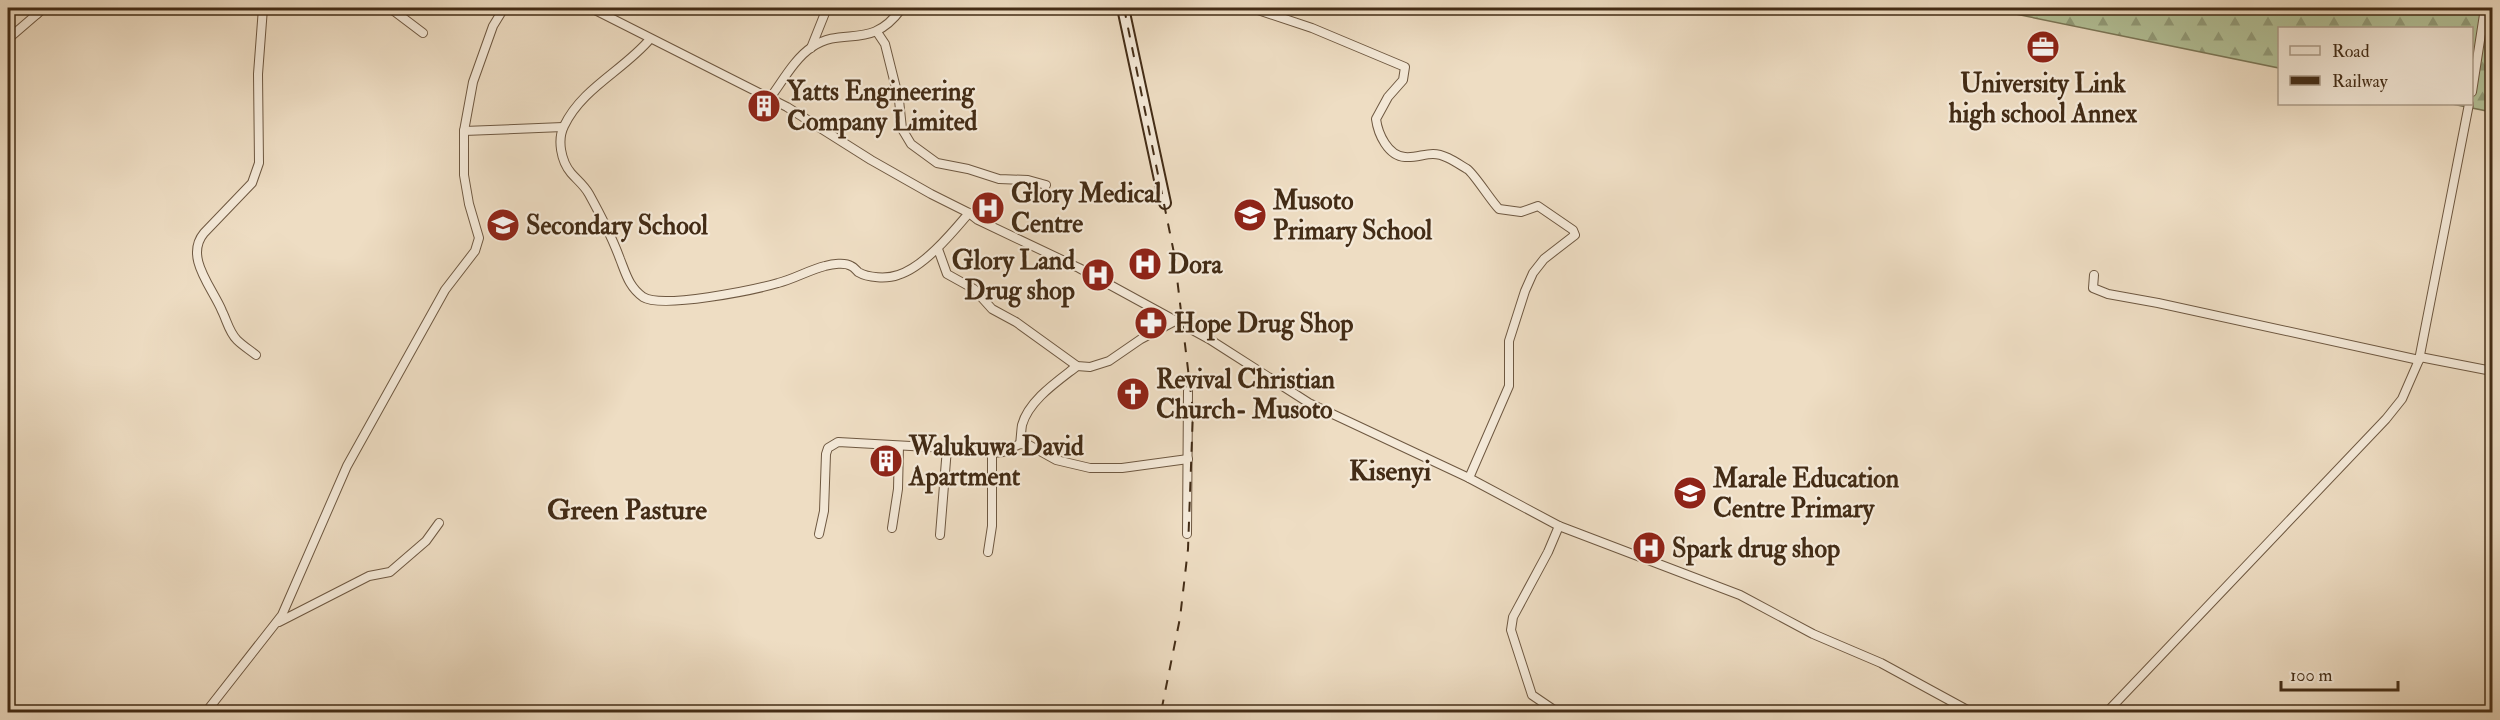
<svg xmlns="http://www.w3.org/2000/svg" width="2500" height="720" font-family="'IM FELL Double Pica',serif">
<defs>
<pattern id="forest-firs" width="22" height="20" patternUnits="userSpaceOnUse" patternTransform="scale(1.5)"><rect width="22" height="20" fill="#b3c299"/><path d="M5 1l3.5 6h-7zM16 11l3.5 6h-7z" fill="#939e7c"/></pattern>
</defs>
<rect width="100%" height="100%" fill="#eeddc3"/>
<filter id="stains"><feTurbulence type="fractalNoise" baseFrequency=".00333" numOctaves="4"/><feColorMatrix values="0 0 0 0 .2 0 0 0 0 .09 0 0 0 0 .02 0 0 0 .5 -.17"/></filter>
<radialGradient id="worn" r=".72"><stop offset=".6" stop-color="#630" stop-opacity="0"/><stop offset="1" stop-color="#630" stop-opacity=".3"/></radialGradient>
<!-- forest -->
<path fill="url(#forest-firs)" stroke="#7b7758" stroke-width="1.5" d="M1986,8H2492V112L2452,104H2472V28H2280L2279,68Z"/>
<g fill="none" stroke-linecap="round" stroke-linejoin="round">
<!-- minor casing -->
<g stroke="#6e5841" stroke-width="10">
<g id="minor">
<path d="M29,8L37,14"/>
<path d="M390,8L423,33"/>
<path d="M591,8L787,107L871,160L931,194L969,213L978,220L1079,268L1209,339L1309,403L1469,478L1559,526L1740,595L1813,634L1881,663L1971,712"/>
<path d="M1252,8L1312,28L1405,67L1403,80L1388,97L1376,119C1378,134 1388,156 1405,157C1415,158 1424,154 1433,154C1445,154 1457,163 1467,169C1473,172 1491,201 1499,209L1521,212L1538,206L1573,230L1575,235L1544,259L1533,273L1525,291L1509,341V386L1469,478"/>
<path d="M877,32L885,44L899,100L902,129L911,144L937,163L968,169L999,179L1028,180L1046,185"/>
<path d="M8,39L44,8"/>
<path d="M650,39C624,70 582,88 564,126C557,140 561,161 571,173C577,180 584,185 589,194C600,214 612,237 620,259C626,274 629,287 643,297C662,309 754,290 778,283C794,279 809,270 825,266C832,264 845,262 851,266C854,267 856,270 858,272C868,278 887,279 898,275C924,267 952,233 969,213"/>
<path d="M811,48L827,8"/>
<path d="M2472,92L2485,8"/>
<path d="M770,98C782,82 795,58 812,47C845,25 870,52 902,8"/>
<path d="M464,131L563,127"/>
<path d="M938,249L947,274L974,289L992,309L1016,322L1077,366L1090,367L1109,361L1141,339L1175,321"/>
<path d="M2094,275L2093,288L2108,294L2158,303L2419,360"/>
<path d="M256,355C250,350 243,346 237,340C229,332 227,321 222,311C212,287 184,257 204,233L252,183L259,163L258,74L263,8"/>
<path d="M2420,357L2492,371"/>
<path d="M1020,444C1021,438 1021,431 1022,425C1029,400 1058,381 1077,366"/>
<path d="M892,528L898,489L899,446"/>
<path d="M819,534L824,511L826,454L828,448L838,442L947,448L992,453L1003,452L1020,444L1029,445L1056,460L1090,468H1122L1188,459"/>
<path d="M1187,534L1188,391"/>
<path d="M940,535L947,448"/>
<path d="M988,552L992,526V453"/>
<path d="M279,622L369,576L390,572L426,541L439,523"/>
<path d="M206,712L282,615L347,466L445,290L475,251L479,238L469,204L464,175V131L473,82L493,26L504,8"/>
<path d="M1557,712L1532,695L1511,630L1513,617L1548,552L1559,526"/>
<path d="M2107,712L2386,419L2402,399L2419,360L2469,104"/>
</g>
</g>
<!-- secondary casing -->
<g stroke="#432c16" stroke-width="14">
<path id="secondary" d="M1123,8L1165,203"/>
</g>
<!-- minor -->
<use href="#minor" stroke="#f4e9d8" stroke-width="8"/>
<!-- secondary -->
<use href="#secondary" stroke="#f4e9d8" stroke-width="10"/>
<!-- rail -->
<path stroke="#432c16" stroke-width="2" stroke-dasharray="10 10" stroke-linecap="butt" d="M1124,8L1174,253L1193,411L1188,549L1180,618L1161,712"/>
</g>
<!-- icons -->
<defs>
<g id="office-disc" transform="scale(1.725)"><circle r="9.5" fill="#8f2418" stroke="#f4e9d8"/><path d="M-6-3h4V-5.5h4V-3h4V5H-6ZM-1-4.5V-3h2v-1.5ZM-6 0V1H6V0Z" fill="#fff"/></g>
<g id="building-disc" transform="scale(1.725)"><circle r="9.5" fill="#8f2418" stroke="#f4e9d8"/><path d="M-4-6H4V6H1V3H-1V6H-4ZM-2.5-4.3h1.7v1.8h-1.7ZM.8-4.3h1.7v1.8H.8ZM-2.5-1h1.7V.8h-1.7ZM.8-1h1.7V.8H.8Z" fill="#fff"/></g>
<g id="hospital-disc" transform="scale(1.725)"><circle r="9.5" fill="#8f2418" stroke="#f4e9d8"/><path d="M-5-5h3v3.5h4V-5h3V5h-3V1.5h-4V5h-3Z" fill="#fff"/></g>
<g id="school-disc" transform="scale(1.725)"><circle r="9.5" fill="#8f2418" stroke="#f4e9d8"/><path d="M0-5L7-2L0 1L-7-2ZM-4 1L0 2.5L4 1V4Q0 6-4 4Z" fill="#fff"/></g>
<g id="pharmacy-disc" transform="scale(1.725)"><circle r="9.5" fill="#8f2418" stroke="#f4e9d8"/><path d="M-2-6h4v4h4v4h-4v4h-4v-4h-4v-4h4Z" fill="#fff"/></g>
<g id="church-disc" transform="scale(1.725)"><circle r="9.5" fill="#8f2418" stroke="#f4e9d8"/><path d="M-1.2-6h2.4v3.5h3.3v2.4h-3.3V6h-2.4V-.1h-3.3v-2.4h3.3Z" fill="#fff"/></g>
</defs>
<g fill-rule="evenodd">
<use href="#office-disc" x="2043" y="47"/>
<use href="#building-disc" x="764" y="106"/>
<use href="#hospital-disc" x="988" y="208"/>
<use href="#school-disc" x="1250" y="215"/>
<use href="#school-disc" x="503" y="225"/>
<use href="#hospital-disc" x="1145" y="264"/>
<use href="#hospital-disc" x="1098" y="275"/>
<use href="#pharmacy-disc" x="1151" y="323"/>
<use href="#church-disc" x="1133" y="394"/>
<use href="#building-disc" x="886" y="461"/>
<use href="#school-disc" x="1690" y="493"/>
<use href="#hospital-disc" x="1649" y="548"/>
</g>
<g text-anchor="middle" stroke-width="4.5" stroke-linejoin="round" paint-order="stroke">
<!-- poi labels -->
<g font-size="26" font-weight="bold" fill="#432c16" stroke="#f4e9d8" text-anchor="start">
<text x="2043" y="92" text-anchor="middle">University Link<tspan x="2043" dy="30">high school Annex</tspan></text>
<text x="787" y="100">Yatts Engineering<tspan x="787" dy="30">Company Limited</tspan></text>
<text x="1011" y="202">Glory Medical<tspan x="1011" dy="30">Centre</tspan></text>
<text x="1273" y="209">Musoto<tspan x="1273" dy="30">Primary School</tspan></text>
<text x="526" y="234">Secondary School</text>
<text x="1075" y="269" text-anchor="end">Glory Land<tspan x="1075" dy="30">Drug shop</tspan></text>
<text x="1168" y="273">Dora</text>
<text x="1174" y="332">Hope Drug Shop</text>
<text x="1156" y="388">Revival Christian<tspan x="1156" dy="30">Church- Musoto</tspan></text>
<text x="909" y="455">Walukuwa David<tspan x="909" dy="30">Apartment</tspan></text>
<text x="1713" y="487">Marale Education<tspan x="1713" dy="30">Centre Primary</tspan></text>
<text x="1672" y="557">Spark drug shop</text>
</g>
<!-- quarter labels -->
<g font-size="28" font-weight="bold" fill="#432c16" stroke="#f4e9d8">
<text x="1390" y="480">Kisenyi</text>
<text x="627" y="519">Green Pasture</text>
</g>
</g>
<!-- margin -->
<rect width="2500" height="720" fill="none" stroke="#eeddc3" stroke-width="30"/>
<rect x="9" y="9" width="2482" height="702" fill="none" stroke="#432c16" stroke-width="3"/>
<rect x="15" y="15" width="2470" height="690" fill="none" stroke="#432c16" stroke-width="1.5"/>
<!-- legend -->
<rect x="2278" y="27" width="195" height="78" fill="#f4e9d8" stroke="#ad9d8a" stroke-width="1.5"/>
<rect x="2290" y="46" width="30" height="9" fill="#f4e9d8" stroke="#ad9d8a" stroke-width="1.5"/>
<text x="2332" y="57" font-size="18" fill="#432c16">Road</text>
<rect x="2290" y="76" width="30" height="9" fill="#432c16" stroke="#ad9d8a" stroke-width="1.5"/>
<text x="2332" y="87" font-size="18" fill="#432c16">Railway</text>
<!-- scale -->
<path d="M2281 681v9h117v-9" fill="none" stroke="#432c16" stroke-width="3"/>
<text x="2290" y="681" font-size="18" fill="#432c16" stroke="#f4e9d8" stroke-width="4.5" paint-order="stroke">100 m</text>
<rect width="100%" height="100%" filter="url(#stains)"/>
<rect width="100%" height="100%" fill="url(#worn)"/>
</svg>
